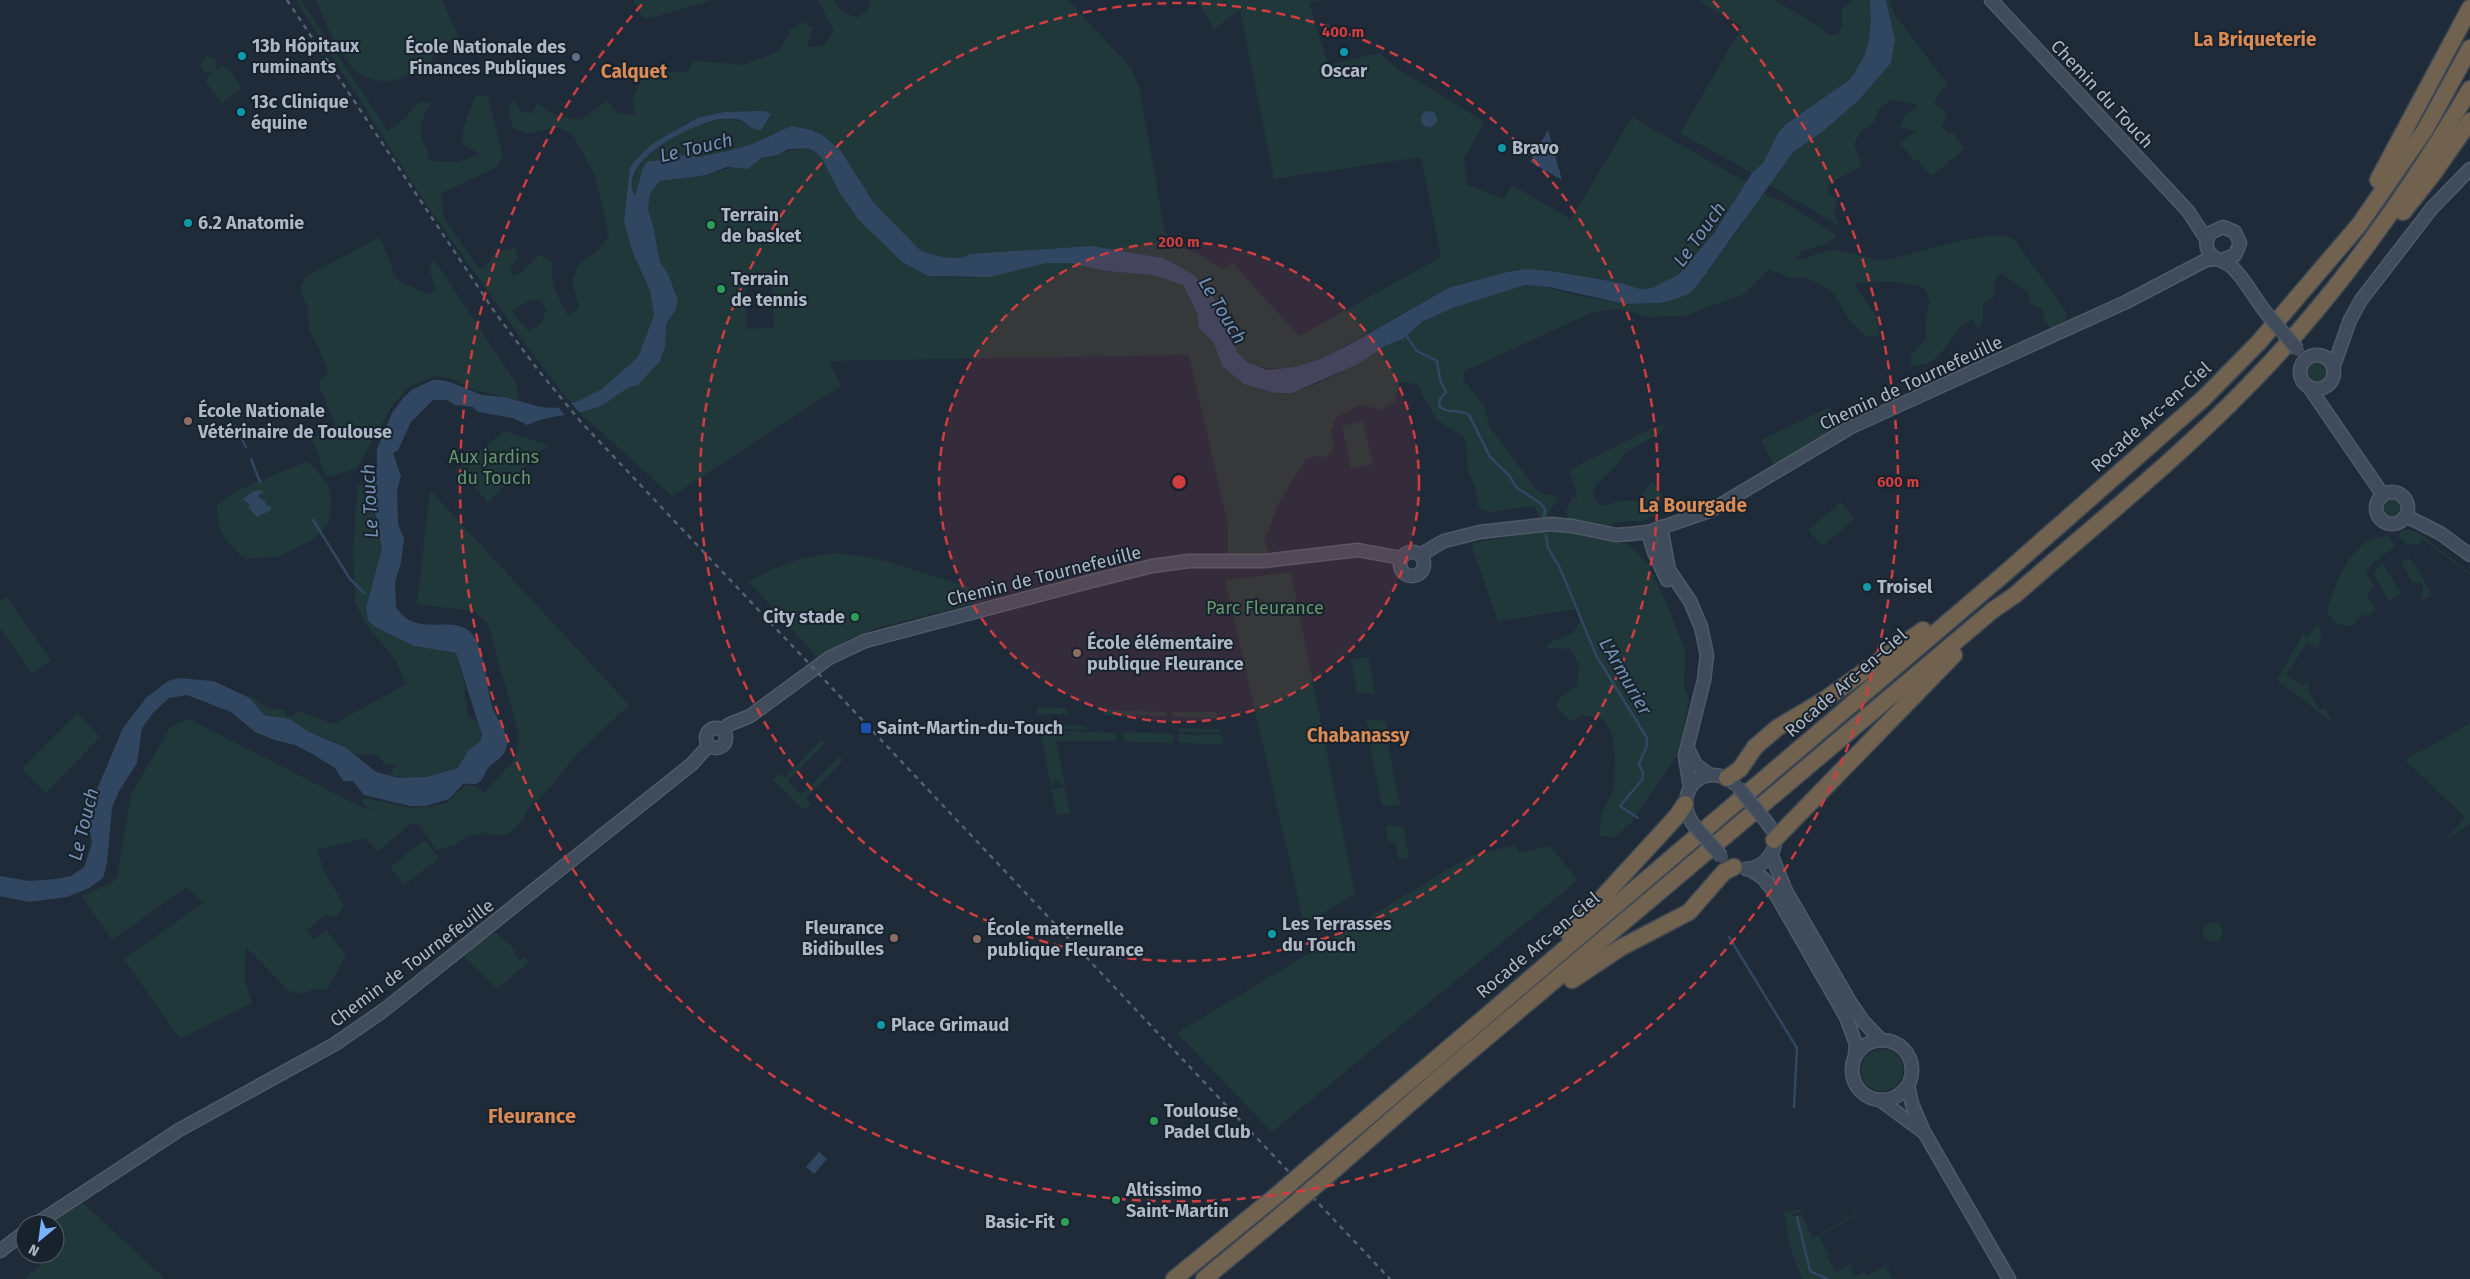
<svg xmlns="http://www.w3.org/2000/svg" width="2470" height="1279" font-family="'Fira Sans',sans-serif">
<rect width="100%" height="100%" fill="#1f2b39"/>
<!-- green -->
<g fill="#21383a" fill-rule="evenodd">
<path d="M296,0H301L388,131L405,118L419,102H431C424,114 419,124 422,138C424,147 429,149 429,161L458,162L480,154L462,144L464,126L475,96H488L503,157L496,168L441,193L444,218L479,269L485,267L496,252L516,248L517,258L510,269L513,276C525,273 529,261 540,255L552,262C550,283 559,299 568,316L579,307L572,282L579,263L596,252L609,236L595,176L573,135L558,127L527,134L513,128L508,108L515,100L521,112L533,113L537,103L554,114L580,120L607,101L618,113L634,115L633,98L645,72H688L693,60L743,65L780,51L790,30L803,22L813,27L807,47L823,46L834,31L818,0H834L841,11L857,18L868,10L870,0H1068L1131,68L1140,90L1164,228L1170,242L1201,255L1223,270L1232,262L1299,336L1441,257L1421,157L1274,179L1240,10L1214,29L1197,0H1321L1309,3L1328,65L1379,53L1398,69L1485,122L1464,158L1467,185L1504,199L1512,185L1571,219L1632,117L1746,182L1720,224L1686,266L1675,276L1652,288L1640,289L1621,283L1558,272L1528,269L1507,272L1448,288L1327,356L1302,365L1276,369L1255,366L1241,357L1234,348L1229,329L1207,287L1191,273L1163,258L1092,246L969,254C957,263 932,255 920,250L874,203L841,151L824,136L812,130L791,126L752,144L732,150L699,157L679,155L663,160L648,161L635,197C613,159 719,99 749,126L743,112H724L692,120L645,150L630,167L624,221L632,251L650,291L654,315L637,359L602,389L580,400L570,402L526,345L426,204ZM540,300L546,310L542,323L529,332L511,311L529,301Z"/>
<path d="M316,0H442L459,37C453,39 446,41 442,46C435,54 432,62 422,68C357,108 337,48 316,0Z"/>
<path d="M633,0H712L648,19L643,18Z"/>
<path d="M1697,0H1774L1822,28L1828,35L1838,34L1842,26V8L1854,0H1870C1875,28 1867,58 1849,80L1785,125L1778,133L1763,163L1752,173L1680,133L1742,27Z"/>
<path d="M1886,0H1890L1893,12L1948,85L1939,93L1934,104L1945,111L1946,121L1941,125L1949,134L1952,132L1965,149L1931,176L1917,159L1914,161L1900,143L1916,131L1899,127L1905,116L1918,105L1891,100L1879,109L1874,122L1861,131L1854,144L1862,166L1829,184L1828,193L1837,199L1834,210L1838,225L1768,184L1793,152L1822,132L1858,101L1891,63L1895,40Z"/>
<circle cx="209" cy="65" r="8"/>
<path d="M222,66L229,69L242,88L222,103L206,82L208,77Z"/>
<path d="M798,148H807L821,157L849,208L902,262L940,277L971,278L1047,263H1070L1106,271L1153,275L1183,285L1197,313L1199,328L1214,343L1222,366C1233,372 1265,392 1276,393C1304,397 1361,361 1386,346C1391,343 1398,342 1403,339C1414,330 1423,321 1436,315C1463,302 1494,293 1522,286C1536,282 1551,289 1563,292C1601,301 1667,316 1697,286L1740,228L1762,193L1784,202L1837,235L1829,243L1802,251L1796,261L1833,249L1883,261L1967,239L1999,235L2014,239L2067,313L2064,323L2054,331L2045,322L2041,308L2031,304L2028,292L2001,273L1994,282L1995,296L1983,303V321L1979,329L1972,320C1948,331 1950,350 1930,362C1925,365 1917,365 1911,366V355L1926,339V317L1930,302L1925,289C1908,280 1873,280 1854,284L1876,316L1880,336H1866L1851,322L1831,290L1814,281L1800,277L1791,279L1769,269L1744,294L1684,316L1647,317L1620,309L1593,312L1465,371L1463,380L1484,406L1489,426L1532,484L1540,493L1558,497L1546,519H1541L1534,506L1490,512L1479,508L1476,489L1468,471L1465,438L1436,419L1417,384L1400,382L1394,402L1379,410L1361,404L1336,418L1331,432L1334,448L1330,454L1324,458L1319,455L1305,460L1278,504L1271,525L1264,538L1270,556L1228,555V525L1189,355L829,361L841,386L672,496L578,411L599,406L630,386L639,383L658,363L663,354L666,324L672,315L676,292L660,262L653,225L648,210L650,193L660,181L707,175ZM772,279L774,328L747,329L745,280Z"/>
<path d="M380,237L397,280L430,295L436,289L429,269L434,259L516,383L519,400L474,390L449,378L436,376L410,386L392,406L356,469L326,477L312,439L335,425L318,383L328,373L319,348L309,330L308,308L300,291L305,277Z"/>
<circle cx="2317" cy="372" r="11"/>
<path d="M1830,407L1842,426L1774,465L1761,440Z"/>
<path d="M1363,421L1373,464L1351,469L1342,426Z"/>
<path d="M1665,425L1659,434L1626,452L1616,465L1595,486L1593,498L1602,506L1620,501H1640L1645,490L1652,482L1662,495L1659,513L1643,521L1614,522L1610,528L1568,519L1566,512L1572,498H1578L1569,470L1654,427Z"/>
<path d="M504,431L548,445L488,502L458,470Z"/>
<path d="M308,461L328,484L332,503L328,523L314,539L278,557L245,559C226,541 216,534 217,505L234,492Z"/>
<path d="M358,485H371L372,505L382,549L366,607L368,621L377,628L414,646L456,653L466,689L464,690L469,718L477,720L481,738L458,768L415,779L389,775L397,764L386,765L376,754H354L339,743L309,732L290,719L264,715L248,695L269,708L285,710L286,716H294L298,711L334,724L406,684L396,661L363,620L355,601L353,551Z"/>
<path d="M430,490L629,705L575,756L551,787L526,811L523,821L507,834L495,836L483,832L466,837L456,845L436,850L420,826L412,823L378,851L365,838L317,850L325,873L344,905L340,913L331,918L326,915L307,930L314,940L326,930L346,954L327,990L317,989L299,994L295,990L291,993L246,947L244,977L252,1003L180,1039L124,959L203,903L187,887L112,940L82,896L112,883L117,877L131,794L171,726L189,719L359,806L375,811L362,804L364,798L412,808L433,806L446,803L466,785L476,786L484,793L516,758L519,735L488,624L473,611L417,604Z"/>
<circle cx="2392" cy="508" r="10"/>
<path d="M1841,502L1855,519L1822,546L1808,530Z"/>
<path d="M1560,528L1630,545L1648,564L1665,600L1685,650L1684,685L1689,700L1679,753L1630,824L1614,838L1599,835L1602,813L1614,789L1615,754L1611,731L1603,719L1584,715L1570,721L1556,707L1561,696L1577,686L1579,665L1570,649L1545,648L1551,642L1573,633L1580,621L1575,609L1498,621L1473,550L1472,543Z"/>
<path d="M2401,530H2411L2419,533L2470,573V575L2423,539L2419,544H2407L2399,536Z"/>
<path d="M2388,535L2395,545L2393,549L2379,557L2380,559L2373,562L2366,572L2374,587L2367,595L2376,610L2366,617L2363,613L2352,626L2336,624L2327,612C2332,591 2346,555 2366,542C2372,538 2381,537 2388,535Z"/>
<path d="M840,553L886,561L993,595L979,602L877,628L850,639L818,658L749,582C779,564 806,555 840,553Z"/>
<path d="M2408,558L2414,563L2432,595L2423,600L2420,594L2423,591V585L2419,582L2413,583L2401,562Z"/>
<path d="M2382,563L2401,594L2389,601L2373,573Z"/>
<path d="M1291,572L1355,894L1304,924L1225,580Z"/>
<path d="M6,596L51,660L32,673L0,628V601Z"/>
<path d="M2318,623L2321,634L2319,650L2307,643L2286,675L2304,686L2307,681L2309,683L2308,691L2320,710L2325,708L2332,722L2277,680L2303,634L2308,637Z"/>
<path d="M1369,657L1375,694L1357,693L1351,659Z"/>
<path d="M1037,707L1066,708L1067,714H1037Z"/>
<path d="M1104,710L1166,712L1167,716L1103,715Z"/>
<path d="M1172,712H1216L1217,718L1173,717Z"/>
<path d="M77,713L100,737L46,793L22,769Z"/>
<path d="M1371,720L1386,721L1388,732L1379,734L1371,732L1365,721Z"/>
<path d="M2470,723V824L2445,840L2465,817L2405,760L2422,750L2423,751Z"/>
<path d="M1039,724L1086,726L1087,730L1040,728Z"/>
<path d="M1179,728L1220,729L1221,733L1179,732Z"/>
<path d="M1040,730L1116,733L1117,741H1056L1065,785H1060L1059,781L1053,782L1054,786L1051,787Z"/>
<path d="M1122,732L1174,734L1173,743L1125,742Z"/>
<path d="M1178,734L1222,735L1224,744L1178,743Z"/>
<path d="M1387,739L1400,806H1382L1369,741Z"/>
<path d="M821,740L825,743L788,781L801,795L839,756L843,760L806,798L811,804L804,810L773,780L779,773L784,778Z"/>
<path d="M1065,787L1070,813L1057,815L1051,789Z"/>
<path d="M1392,825L1404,828L1409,858H1398L1395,843L1388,841L1385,826Z"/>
<path d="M425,840L439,858L404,885L390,867Z"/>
<path d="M1515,845L1519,853L1550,846L1578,880L1272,1132L1177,1033L1470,856Z"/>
<circle cx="2213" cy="932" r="10"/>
<path d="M496,933L516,950L513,953L520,960L524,957L529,962L497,989L463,956L489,935Z"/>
<circle cx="1882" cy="1070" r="21"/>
<path d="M82,1202L165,1279H25L47,1259L43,1254H55V1224H50Z"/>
<path d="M1853,1208L1858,1214L1819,1237L1829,1255L1827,1257L1836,1272L1881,1248L1883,1253L1880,1248L1849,1267L1853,1274L1858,1275L1864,1271L1867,1276L1889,1264L1887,1258L1891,1264L1886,1268L1893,1279H1802L1790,1246L1784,1212L1801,1209V1212L1792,1214V1216L1802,1215L1813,1239L1824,1232L1822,1227L1826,1231L1835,1226L1832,1220L1836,1225L1845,1220L1843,1214L1847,1219L1856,1214Z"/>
</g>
<!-- water -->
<g fill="#314761" fill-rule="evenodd">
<path d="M1870,0H1886L1895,40L1891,63L1858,101L1822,132L1793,152L1697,286L1690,293L1676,299L1660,303L1625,304L1549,287L1525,285L1452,308L1422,322L1403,339L1385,346L1358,364L1292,393H1275L1244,384L1222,366L1214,343L1199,328L1197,313L1183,285L1153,275L1106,271L1070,263H1047L989,277L928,276L902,262L858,219L841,195L821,157L815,152L807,148L788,149L778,155L761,158L748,169L727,167L707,175L660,181L650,193L648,210L653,225L660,262L668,274L678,300L675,311L666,324L665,347L660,361L638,385C624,387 613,400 600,406C577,416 550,414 527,425L513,418L478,412L473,407L455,405L447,400H433L411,422L398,450L393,453L401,476L397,490L398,524L404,538L401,563L395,582L396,607C414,638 450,615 469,631C485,644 486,686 492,706C495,718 511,734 506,749C503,759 491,762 486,771C484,775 483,780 478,783C474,785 468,783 463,784L449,799L425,806H410L364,795L353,781H343L335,768L314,755L295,745L274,740L255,732L231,712L187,695L169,698L153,713L142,728L137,763L119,791L112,808L107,863L103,878L89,888L67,897L29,902L0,896V876L29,881L56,879L71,876L84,867L92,843L86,810L98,787L123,728L146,698L168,681L178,678L213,681L250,698L264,715L290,719L309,732L345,747L376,772L399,778L426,777L458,768L468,751L480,741L482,735L456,653L414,646L377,628L368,621L366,607L382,549L371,491L377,466V449L392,413L403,398L413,389L433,380H440L450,382L482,395L504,397L541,407L555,408L580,400L602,389L638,357L654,315L650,291L632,251L624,221L630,167L645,150L657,141L697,118L724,112L765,111L771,114L761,130C751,130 748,123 740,120C735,118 727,119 721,119C694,122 615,161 635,196L643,168L648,161L663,160L679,155L699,157L732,150L752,144L791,126L812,130L824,136L841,151L874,203L920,250C932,255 958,263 969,254L1092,246L1163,258L1191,273L1207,287L1224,316L1237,352L1247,362L1267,370L1294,367L1318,360L1347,346L1448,288L1507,272L1528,269L1558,272L1621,283L1640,289L1652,288L1679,274L1714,233L1752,173L1763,163L1778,133L1785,125L1849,80L1854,74L1864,56L1869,40L1871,19ZM439,633L448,635L451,643C442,645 432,645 427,637L430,634Z"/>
<circle cx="1429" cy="119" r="8"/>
<path d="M1548,130L1562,180L1530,162Z"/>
<path d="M260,490L264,494L260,493L258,497L265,501L267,507L269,505L271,507V510L257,517L248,507L250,505L243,499L252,492Z"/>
<path d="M819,1152L827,1159L814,1174L806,1167Z"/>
</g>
<!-- pier -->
<path fill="#1f2b39" d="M568,400L570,402L580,413L566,416L556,405Z"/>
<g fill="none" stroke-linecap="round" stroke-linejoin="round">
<!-- stream -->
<g stroke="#314761" stroke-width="2.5">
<path d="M1405,334L1417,351L1437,361L1440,380L1446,392L1440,399L1439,406C1448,415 1459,408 1469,415L1490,457L1509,475L1516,487L1540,503L1545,509L1544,517"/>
<path d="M235,426L246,447"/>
<path d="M251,459L260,482"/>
<path d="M313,520L350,579L364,593"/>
<path d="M1546,535L1548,548L1559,566L1597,657L1647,738V745L1639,764L1643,773L1642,780L1620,806L1638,818"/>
<path d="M1729,937L1797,1048L1794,1107"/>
<path d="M1797,1217L1810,1271L1827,1279"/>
</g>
<!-- river -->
<path stroke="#314761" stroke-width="14" d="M410,630L464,646L465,650"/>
<!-- secondary casing -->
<g stroke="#505a67" stroke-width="15">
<g id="secondary">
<path d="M1991,0L2188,211L2207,240"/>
<path d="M2222,260L2235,255L2240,243L2235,232L2223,227L2210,233C2206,240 2205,246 2209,252C2214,260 2225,261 2232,267C2246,280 2255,300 2268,315"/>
<circle cx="2317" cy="372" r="17"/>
<path d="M2333,368L2350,320L2361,300L2432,208L2470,169"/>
<path d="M2309,387L2383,495"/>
<circle cx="2392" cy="508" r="16"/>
<path d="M2406,516L2440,533L2470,555"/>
<path d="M1661,527L1669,570L1690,601L1701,627L1707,655L1704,680L1685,756L1690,787"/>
<path d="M1648,532L1654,552L1667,580"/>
<circle cx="1412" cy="564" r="12"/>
<path d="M1420,555L1444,541L1480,532L1551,524L1572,526L1616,535L1630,534L1648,532L1710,511L1851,427L2126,302L2206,260L2216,259"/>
<circle cx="716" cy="738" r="10"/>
<path d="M723,730L728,725L750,716L829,658L865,641L1088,582L1152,566L1189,561H1264L1358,550L1401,558"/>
<path d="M1688,749L1696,765L1710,775"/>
<path d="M1693,824C1672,793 1703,759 1734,783"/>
<path d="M1771,854L1786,891L1850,1002L1863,1021L1881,1040"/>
<path d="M1746,869C1762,869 1780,851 1774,833C1772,829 1768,824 1765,820"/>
<path d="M1749,869L1763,878L1775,893L1846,1017L1856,1044L1855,1056"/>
<circle cx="1882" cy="1070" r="30"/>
<path d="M1908,1086L1912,1104L1924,1132L2009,1279"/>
<path d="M1880,1100L1922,1131"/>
<path d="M36,1224L179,1130L335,1044L384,1010L692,764L709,745"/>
<path d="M0,1251L25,1232"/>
</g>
</g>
<!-- highway casing -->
<g stroke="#3d4754" stroke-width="19">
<g id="highway">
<path d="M2378,180L2470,8"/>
<path d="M2403,212L2433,174L2470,121"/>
<path d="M1727,778L1740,769L1755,747L1777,728L1824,700L1923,630"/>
<path d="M1774,840L1954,655"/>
<path d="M1569,934L1677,816L1685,804"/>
<path d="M1572,980L1620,948L1689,912L1724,872L1734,867"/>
<path d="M1314,1163L2003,575L2204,398L2259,342L2359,225L2425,130L2470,48"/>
<path d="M1327,1176L1440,1077L1993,610L2015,595C2092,527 2174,462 2246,388C2333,300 2407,196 2470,89"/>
<path d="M1174,1279L1277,1195"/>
<path d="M1204,1279L1292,1206"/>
</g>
</g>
<!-- secondary -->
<use href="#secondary" stroke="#404c5c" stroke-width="12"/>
<!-- highway -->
<use href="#highway" stroke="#70624f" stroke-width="16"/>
<!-- rail -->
<path stroke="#546171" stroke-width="2.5" stroke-dasharray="5 5" stroke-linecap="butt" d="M287,0L494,311L538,370L581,422L1390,1279"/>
<!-- secondary-bridge casing -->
<g stroke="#505a67" stroke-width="15" stroke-linecap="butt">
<g id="secondary-bridge">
<path d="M2268,315L2298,350"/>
<path d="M1738,787L1765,820"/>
<path d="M1693,824L1722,857"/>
</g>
</g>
<!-- highway-bridge casing -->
<g stroke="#3d4754" stroke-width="19" stroke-linecap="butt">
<g id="highway-bridge">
<path d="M1277,1195L1314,1163"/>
<path d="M1292,1206L1327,1176"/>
</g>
</g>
<!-- secondary-bridge -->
<use href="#secondary-bridge" stroke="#404c5c" stroke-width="12"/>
<!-- highway-bridge -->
<use href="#highway-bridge" stroke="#70624f" stroke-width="16"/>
</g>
<!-- distance rings -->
<circle cx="1179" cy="482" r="240" fill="#d03d40" fill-opacity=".12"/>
<g fill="none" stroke="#d03d40" stroke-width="2.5" stroke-dasharray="9 6">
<circle cx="1179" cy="482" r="240"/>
<circle cx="1179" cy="482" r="479"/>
<path d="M1713 1A719 719 0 1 1 645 1"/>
</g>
<!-- markers -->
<g fill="#0f9aa8" stroke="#18222d" stroke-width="2">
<circle cx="1344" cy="52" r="5"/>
<circle cx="242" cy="56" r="5"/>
<circle cx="241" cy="112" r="5"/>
<circle cx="1502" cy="148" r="5"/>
<circle cx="188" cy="223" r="5"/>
<circle cx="1867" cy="587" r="5"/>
<circle cx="1272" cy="934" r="5"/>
<circle cx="881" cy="1025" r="5"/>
</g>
<circle fill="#5c6f8a" stroke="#18222d" stroke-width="2" cx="576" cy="57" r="5"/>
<g fill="#2e9e5b" stroke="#18222d" stroke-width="2">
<circle cx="711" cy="225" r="5"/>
<circle cx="721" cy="289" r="5"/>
<circle cx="855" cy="617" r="5"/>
<circle cx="1154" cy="1121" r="5"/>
<circle cx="1116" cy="1200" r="5"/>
<circle cx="1065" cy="1222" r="5"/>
</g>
<g fill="#8d6e63" stroke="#18222d" stroke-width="2">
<circle cx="188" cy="421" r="5"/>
<circle cx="1077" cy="653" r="5"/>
<circle cx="894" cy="938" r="5"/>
<circle cx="977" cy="939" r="5"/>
</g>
<rect fill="#1a4fb4" stroke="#18222d" stroke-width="2" x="860" y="722" width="12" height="12" rx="2.5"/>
<g text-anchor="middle" stroke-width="4" stroke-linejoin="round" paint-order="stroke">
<!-- poi labels -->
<g font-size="18" font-weight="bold" fill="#adb7c6" stroke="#18222d" text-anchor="start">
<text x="252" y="52">13b Hôpitaux<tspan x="252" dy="21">ruminants</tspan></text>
<text x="566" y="53" text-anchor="end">École Nationale des<tspan x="566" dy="21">Finances Publiques</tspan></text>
<text x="1344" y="77" text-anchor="middle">Oscar</text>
<text x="251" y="108">13c Clinique<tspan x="251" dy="21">équine</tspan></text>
<text x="1512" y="154">Bravo</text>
<text x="721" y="221">Terrain<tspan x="721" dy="21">de basket</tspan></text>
<text x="198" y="229">6.2 Anatomie</text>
<text x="731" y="285">Terrain<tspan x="731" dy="21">de tennis</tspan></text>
<text x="198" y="417">École Nationale<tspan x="198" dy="21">Vétérinaire de Toulouse</tspan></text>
<text x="1877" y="593">Troisel</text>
<text x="845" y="623" text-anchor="end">City stade</text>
<text x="1087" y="649">École élémentaire<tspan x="1087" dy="21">publique Fleurance</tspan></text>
<text x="877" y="734">Saint-Martin-du-Touch</text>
<text x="1282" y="930">Les Terrasses<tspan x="1282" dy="21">du Touch</tspan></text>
<text x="884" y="934" text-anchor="end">Fleurance<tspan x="884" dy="21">Bidibulles</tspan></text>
<text x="987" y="935">École maternelle<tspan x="987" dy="21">publique Fleurance</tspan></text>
<text x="891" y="1031">Place Grimaud</text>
<text x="1164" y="1117">Toulouse<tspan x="1164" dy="21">Padel Club</tspan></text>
<text x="1126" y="1196">Altissimo<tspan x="1126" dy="21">Saint-Martin</tspan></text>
<text x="1055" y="1228" text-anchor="end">Basic-Fit</text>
</g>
<!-- street labels -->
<g font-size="18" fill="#adb7c6" stroke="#18222d">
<text transform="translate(2102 94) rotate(47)" y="6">Chemin du Touch</text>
<text transform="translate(1911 383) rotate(-25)" y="6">Chemin de Tournefeuille</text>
<text transform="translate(2151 417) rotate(-42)" y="6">Rocade Arc-en-Ciel</text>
<text transform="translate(1044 576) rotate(-14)" y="6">Chemin de Tournefeuille</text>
<text transform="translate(1846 683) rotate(-41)" y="6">Rocade Arc-en-Ciel</text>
<text transform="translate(1538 945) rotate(-40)" y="6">Rocade Arc-en-Ciel</text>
<text transform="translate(412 963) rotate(-37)" y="6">Chemin de Tournefeuille</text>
</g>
<!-- park labels -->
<g font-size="18" fill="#63986d" stroke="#18222d">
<text x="494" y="463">Aux jardins<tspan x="494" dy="21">du Touch</tspan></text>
<text x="1265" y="614">Parc Fleurance</text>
</g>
<!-- neighbourhood labels -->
<g font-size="19" font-weight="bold" fill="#da8a54" stroke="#18222d">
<text x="2255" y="46">La Briqueterie</text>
<text x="634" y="78">Calquet</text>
<text x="1693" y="512">La Bourgade</text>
<text x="1358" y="742">Chabanassy</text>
</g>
<!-- water labels -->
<g font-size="19" font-style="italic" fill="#738fb1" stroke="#18222d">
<text transform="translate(696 147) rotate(-13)" y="7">Le Touch</text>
<text transform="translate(1699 234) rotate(-54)" y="7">Le Touch</text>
<text transform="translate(1223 310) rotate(59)" y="7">Le Touch</text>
<text transform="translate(369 501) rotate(-93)" y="7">Le Touch</text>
<text transform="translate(1626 676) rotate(60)" y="7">L'Armurier</text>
<text transform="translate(83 824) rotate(-76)" y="7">Le Touch</text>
</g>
<!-- quarter labels -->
<g font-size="20" font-weight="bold" fill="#da8a54" stroke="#18222d">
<text x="532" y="1123">Fleurance</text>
</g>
</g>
<circle cx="1179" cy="482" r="8" fill="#d03d40" stroke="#18222d" stroke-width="2.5"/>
<g font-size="15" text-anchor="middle" font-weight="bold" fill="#d03d40" stroke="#18222d" stroke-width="4" stroke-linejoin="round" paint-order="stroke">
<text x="1343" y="37">400 m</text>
<text x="1179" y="247">200 m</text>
<text x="1898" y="487">600 m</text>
</g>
<!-- north arrow -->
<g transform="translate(40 1239) rotate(209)"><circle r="24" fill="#18222d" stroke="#545e6a"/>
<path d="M0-4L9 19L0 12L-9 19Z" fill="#7ab1fe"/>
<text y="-8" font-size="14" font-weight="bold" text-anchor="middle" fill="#adb7c6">N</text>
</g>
</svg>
